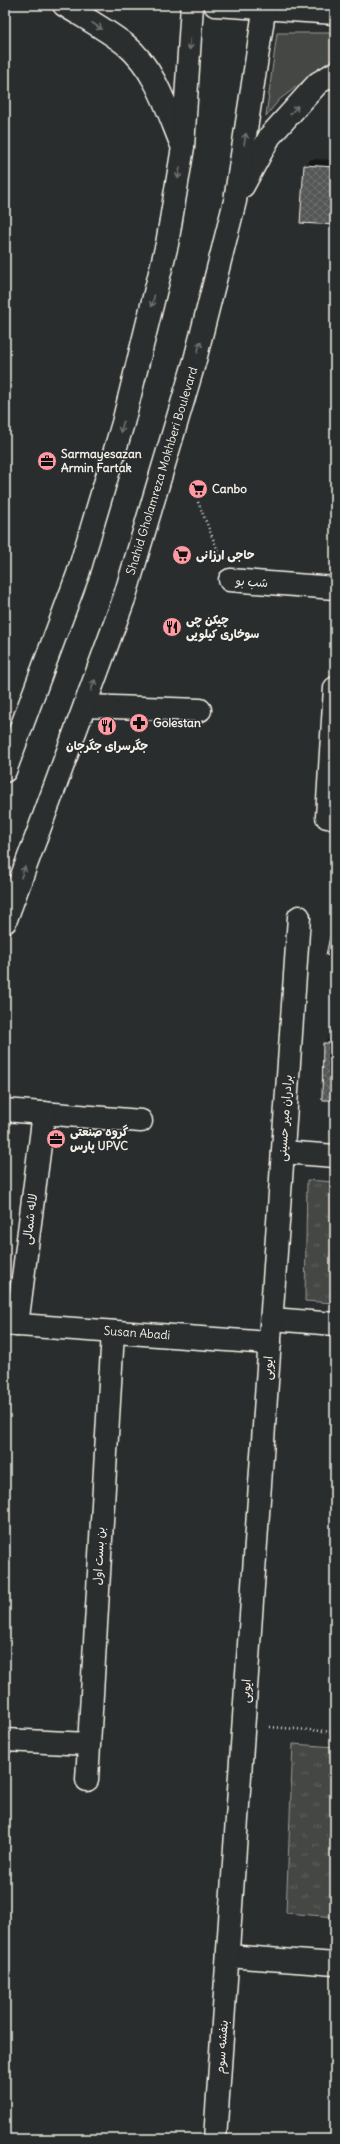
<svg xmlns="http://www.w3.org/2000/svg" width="340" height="2144" font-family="Delius,'Playpen Sans Arabic',sans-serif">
<defs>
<pattern id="park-tufts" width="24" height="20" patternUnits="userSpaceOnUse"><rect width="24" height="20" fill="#444645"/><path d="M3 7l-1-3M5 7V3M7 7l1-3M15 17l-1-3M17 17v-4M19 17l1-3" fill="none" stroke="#606160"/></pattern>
<pattern id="building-cross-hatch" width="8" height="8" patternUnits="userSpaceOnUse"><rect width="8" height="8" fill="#555756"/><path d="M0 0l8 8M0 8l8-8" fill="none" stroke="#6e706e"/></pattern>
</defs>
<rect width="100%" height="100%" fill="#2a2d2e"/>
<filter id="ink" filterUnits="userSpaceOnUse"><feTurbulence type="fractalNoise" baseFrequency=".025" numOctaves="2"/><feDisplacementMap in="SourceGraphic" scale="8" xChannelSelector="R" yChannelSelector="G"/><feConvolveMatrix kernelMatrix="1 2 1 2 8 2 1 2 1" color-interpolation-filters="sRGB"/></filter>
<g filter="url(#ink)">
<!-- green -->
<path fill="#444645" stroke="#9c9c96" d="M277,33H335V57L279,100L266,116Z"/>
<!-- park -->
<g fill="url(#park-tufts)" stroke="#9c9c96">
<path d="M307,1180L335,1182V1303L305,1301Z"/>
<path d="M293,1744L335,1747V1917L286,1913Z"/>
</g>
<!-- shadow -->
<g fill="#0007">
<path d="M311,159L335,160V224L305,165Z"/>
<path d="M332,1035H335V1099L324,1043Z"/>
</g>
<!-- building -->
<g fill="url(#building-cross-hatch)" stroke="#f4f1e8">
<path d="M304,165L335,167V225L300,223Z"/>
<path d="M334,918L335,919V957L326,955Z"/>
<path d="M323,1043H335V1100H322Z"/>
</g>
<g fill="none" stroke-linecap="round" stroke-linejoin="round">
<!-- street casing -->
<g stroke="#f4f1e8" stroke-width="25">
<g id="street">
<path d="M230,580L335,588"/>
<path d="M335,688L327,817H335"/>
<path d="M85,706L200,710"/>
<path d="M5,1110L141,1121"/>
<path d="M283,1152L335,1156"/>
<path d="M272,1319L335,1324"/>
<path d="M5,1324L270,1343"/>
<path d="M17,1325L44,1113"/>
<path d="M5,1740L88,1744"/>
<path d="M87,1780L113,1332"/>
<path d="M228,1956L335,1964"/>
<path d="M215,2139L299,917"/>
</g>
</g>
<!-- secondary casing -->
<g stroke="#f4f1e8" stroke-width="25">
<g id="secondary">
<path d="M64,5C85,18 107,30 126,45C155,69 167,109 181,143"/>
<path d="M215,5L335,13"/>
<path d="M243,186L270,136L318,83L335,73"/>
<path d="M5,771L78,574L123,423L167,244L183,147L192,5"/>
<path d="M5,922L124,599L195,360L235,201L265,5"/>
</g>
</g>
<!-- path -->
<g stroke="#f4f1e8" stroke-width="2.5" stroke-dasharray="1 3" stroke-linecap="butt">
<path d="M198,502L220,556"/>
<path d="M270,1727L335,1732"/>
</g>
<!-- street -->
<use href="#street" stroke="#2a2d2e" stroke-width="22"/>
<!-- secondary -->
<use href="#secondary" stroke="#2a2d2e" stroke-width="22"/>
</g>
<!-- one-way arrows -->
<defs><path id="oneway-shaft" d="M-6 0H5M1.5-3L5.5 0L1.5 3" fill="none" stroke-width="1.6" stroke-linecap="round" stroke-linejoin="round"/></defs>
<g stroke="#71726f">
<use href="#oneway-shaft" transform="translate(97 26) rotate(33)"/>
<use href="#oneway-shaft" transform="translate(190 44) rotate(94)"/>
<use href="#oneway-shaft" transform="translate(294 110) rotate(-48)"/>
<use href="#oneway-shaft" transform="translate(245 139) rotate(-81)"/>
<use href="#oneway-shaft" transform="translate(179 173) rotate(100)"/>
<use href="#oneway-shaft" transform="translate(153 301) rotate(104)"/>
<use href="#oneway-shaft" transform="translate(199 347) rotate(-76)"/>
<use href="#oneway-shaft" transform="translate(122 427) rotate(106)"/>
<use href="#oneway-shaft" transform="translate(93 685) rotate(-70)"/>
<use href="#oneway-shaft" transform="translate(23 872) rotate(-70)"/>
</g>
</g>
<!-- icons -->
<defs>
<g id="office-disc" transform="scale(1)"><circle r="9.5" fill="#ff9aa2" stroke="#2a2d2e"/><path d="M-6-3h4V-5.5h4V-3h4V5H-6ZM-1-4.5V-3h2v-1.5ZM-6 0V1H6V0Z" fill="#111"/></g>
<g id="supermarket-disc" transform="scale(1)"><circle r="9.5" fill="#ff9aa2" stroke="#2a2d2e"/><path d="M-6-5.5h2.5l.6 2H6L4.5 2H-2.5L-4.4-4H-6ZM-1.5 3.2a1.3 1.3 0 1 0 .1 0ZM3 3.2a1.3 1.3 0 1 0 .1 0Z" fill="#111"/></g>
<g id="restaurant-disc" transform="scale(1)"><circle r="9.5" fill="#ff9aa2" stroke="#2a2d2e"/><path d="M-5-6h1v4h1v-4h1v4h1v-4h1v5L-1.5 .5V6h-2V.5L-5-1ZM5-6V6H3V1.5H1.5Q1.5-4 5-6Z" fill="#111"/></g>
<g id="pharmacy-disc" transform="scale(1)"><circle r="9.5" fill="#ff9aa2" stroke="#2a2d2e"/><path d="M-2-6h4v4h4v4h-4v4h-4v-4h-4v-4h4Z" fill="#111"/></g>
</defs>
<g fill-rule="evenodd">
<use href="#office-disc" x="47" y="461"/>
<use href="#supermarket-disc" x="198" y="489"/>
<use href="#supermarket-disc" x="182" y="555"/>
<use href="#restaurant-disc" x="172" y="627"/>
<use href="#pharmacy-disc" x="139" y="723"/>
<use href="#restaurant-disc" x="107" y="726"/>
<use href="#office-disc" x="56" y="1139"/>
</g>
<g text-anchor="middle" stroke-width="3" stroke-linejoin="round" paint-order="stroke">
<!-- poi labels -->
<g font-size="12" font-weight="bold" fill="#f4f1e8" stroke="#2a2d2e" text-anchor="start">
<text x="61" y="458">Sarmayesazan<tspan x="61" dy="14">Armin Fartak</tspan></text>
<text x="212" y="493">Canbo</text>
<text x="196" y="559">حاجی ارزانی</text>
<text x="186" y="624">چیکن چی<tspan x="186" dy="14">سوخاری کیلویی</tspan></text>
<text x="153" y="727">Golestan</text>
<text x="107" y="750" text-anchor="middle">جگرسرای جگرجان</text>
<text x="70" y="1136">گروه صنعتی<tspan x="70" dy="14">پارس UPVC</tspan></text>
</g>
<!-- street labels -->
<g font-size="12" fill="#f4f1e8" stroke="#2a2d2e">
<text transform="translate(162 471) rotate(-73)" y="4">Shahid Gholamreza Mokhberi Boulevard</text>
<text transform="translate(252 582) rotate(4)" y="4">شب بو</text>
<text transform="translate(285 1118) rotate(-86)" y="4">برادران میر حسینی</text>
<text transform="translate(30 1219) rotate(-83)" y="4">لاله شمالی</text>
<text transform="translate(137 1333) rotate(4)" y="4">Susan Abadi</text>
<text transform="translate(268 1368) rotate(-86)" y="4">ایوبی</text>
<text transform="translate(99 1556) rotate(-87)" y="4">بن بست اول</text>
<text transform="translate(246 1691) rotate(-86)" y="4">ایوبی</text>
<text transform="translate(222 2047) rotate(-86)" y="4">بنفشه سوم</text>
</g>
</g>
<!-- margin -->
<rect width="340" height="2144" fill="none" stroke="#2a2d2e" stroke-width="20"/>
<rect x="10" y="10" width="320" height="2124" fill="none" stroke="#f4f1e8" stroke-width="1.5" filter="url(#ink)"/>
</svg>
